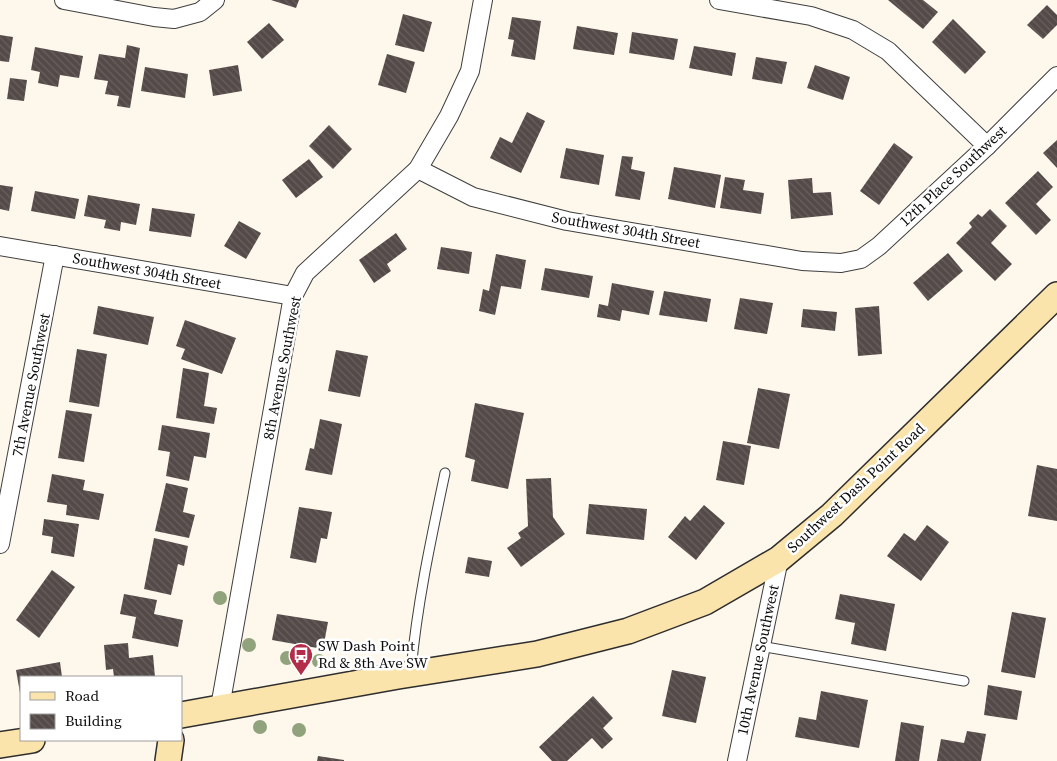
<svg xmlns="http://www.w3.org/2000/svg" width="1057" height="761" font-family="'Source Serif 4',serif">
<defs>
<pattern id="building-back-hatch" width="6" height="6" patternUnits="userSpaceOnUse" patternTransform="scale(1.25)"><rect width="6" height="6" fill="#544b49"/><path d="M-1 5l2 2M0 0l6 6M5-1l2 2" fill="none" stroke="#68605f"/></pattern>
</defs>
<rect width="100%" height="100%" fill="#fef7ec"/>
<!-- building -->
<g fill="url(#building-back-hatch)">
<path d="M271,0H299L296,8Z"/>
<path d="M888,0H923L938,12L923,29Z"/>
<path d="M1047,5L1057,15V25L1043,39L1027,25Z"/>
<path d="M403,14L432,22L424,52L395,45Z"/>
<path d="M512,17L541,21L535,60L511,56L514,40L508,39Z"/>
<path d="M953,19L986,52L965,74L932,42Z"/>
<path d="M269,23L284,40L262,59L247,42Z"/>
<path d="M577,26L618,33L614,55L573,49Z"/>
<path d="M632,32L678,39L674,60L629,53Z"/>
<path d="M0,35L13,37L9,62L0,61Z"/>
<path d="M127,45L140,48L130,108L117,106L119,96L105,94L108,81L94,79L99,54L125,58Z"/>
<path d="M694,46L736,53L732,76L689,68Z"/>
<path d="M35,47L83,56L79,78L60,75L58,87L38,83L40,72L31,70Z"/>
<path d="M387,54L415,62L406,93L378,85Z"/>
<path d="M756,57L787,62L782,84L752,79Z"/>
<path d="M238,65L242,91L213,96L209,70Z"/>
<path d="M815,65L850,77L843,100L807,88Z"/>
<path d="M145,67L188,74L185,98L141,91Z"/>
<path d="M10,78L27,80L24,101L7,99Z"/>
<path d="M527,112L545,121L521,173L490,158L500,137L512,143Z"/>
<path d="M329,125L352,149L333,169L309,146Z"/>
<path d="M1057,140V168L1043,153Z"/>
<path d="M894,143L913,157L879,205L860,191Z"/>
<path d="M566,148L604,155L599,185L560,178Z"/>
<path d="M622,156L633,157L631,169L645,172L640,200L615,196Z"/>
<path d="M309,159L323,177L296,198L282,180Z"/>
<path d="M674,167L721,175L715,208L668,199Z"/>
<path d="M1038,171L1053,187L1036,204L1051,220L1036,235L1005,203Z"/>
<path d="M725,177L745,180L743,190L764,193L761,214L720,208Z"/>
<path d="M812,178L813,193L831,192L833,215L791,219L788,180Z"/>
<path d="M0,185L13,187L9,211L0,209Z"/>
<path d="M35,191L79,199L75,219L31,211Z"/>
<path d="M88,195L140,204L136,225L121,222L120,231L104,228L106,220L84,216Z"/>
<path d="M152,208L195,214L191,237L149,231Z"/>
<path d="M990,209L1007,226L991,243L1012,264L995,281L956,243L972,227L969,223L978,214L982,217Z"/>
<path d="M239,221L261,233L246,259L224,246Z"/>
<path d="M396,233L407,249L387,264L391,271L374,283L359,260Z"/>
<path d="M441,247L472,252L469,274L437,269Z"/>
<path d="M948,253L963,271L928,301L913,283Z"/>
<path d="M496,254L526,260L521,289L501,286L495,315L479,311L483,289L489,291Z"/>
<path d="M545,268L593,276L589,298L541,290Z"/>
<path d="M612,283L654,291L649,315L622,310L620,321L597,317L599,304L608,306Z"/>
<path d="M664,291L711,299L707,322L659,315Z"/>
<path d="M740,298L773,303L767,334L734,329Z"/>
<path d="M98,306L154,317L148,345L93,334Z"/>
<path d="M879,306L882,354L858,356L855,308Z"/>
<path d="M803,309L837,312L835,331L801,327Z"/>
<path d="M185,320L236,338L222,374L181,359L185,349L176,346Z"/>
<path d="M77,349L107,354L99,407L69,402Z"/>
<path d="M336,350L368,356L360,397L328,391Z"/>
<path d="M183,368L209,373L204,406L217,408L214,424L176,418Z"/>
<path d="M758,388L790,394L779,449L747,443Z"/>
<path d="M475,403L524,413L508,489L471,481L475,460L465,457Z"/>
<path d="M66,410L92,414L84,462L58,458Z"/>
<path d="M320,419L342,424L332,475L305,470L310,448L314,449Z"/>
<path d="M162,425L210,433L206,458L194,456L189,481L166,476L170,452L158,450Z"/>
<path d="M723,441L751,446L744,485L716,480Z"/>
<path d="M1037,465L1057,469V521L1028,516Z"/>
<path d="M52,474L85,480L83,490L104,494L99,520L66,515L67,505L47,502Z"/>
<path d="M551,478L553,517L565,534L521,567L507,548L521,538L518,533L528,526L526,479Z"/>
<path d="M166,483L188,488L183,512L195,515L189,538L155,531Z"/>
<path d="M589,504L647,509L644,540L586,534Z"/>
<path d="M704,505L725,523L696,560L668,537L685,516L690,521Z"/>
<path d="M299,507L332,512L327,539L321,538L316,563L290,558Z"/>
<path d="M44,519L79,524L74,557L51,553L53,537L42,535Z"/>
<path d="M927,525L949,542L921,581L887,556L904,533L915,541Z"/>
<path d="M154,538L188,546L184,566L178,564L171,595L144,589Z"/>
<path d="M468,557L492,561L489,577L465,573Z"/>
<path d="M52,570L75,587L39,638L16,620Z"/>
<path d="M124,594L157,600L154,614L183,620L178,647L132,638L136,617L120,614Z"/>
<path d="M840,594L895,604L886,651L851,644L855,623L835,619Z"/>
<path d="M1012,612L1046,618L1035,678L1001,672Z"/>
<path d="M277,614L328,622L323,649L272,640Z"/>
<path d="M128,643L129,658L153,655L155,677H114L113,669L106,670L104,645Z"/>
<path d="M60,662L62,677H21V693H20L16,670Z"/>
<path d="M672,670L706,677L696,723L662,716Z"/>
<path d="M988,685L1022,691L1017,720L984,715Z"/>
<path d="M821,691L868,700L859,748L795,737L799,717L816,720Z"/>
<path d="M593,696L613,718L603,728L613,739L602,749L592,738L567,761H552L539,747Z"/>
<path d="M901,722L924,726L919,761H895Z"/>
<path d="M967,731L986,734L981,761H937L941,739L964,743Z"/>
<path d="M318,756L344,760V761H317Z"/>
</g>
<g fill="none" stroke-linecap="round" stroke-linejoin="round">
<!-- lane casing -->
<g stroke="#3f3f3f" stroke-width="11">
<g id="lane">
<path d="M760,646L964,681"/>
<path d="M411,671C417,604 431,539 445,473"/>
</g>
</g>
<!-- street casing -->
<g stroke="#3f3f3f" stroke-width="20">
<g id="street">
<path d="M64,0L154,17L174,19L200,12L215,0"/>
<path d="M719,0L811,16L853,30L888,51L987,146"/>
<path d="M418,169L473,197L567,221L802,261L841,263L861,259L879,246L987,146L1057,76"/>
<path d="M0,246L293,296"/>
<path d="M0,544L55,255"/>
<path d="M220,707L293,296L305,273L418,169L449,116L470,71L483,0"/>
<path d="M737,761L779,559"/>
</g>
</g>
<!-- secondary casing -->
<g stroke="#2e2e2e" stroke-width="28">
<g id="secondary">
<path d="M181,715L398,676L537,654L628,631L705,602L779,559L832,515L1057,295"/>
<path d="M0,745L32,740"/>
<path d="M168,761L171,740"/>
</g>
</g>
<!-- lane -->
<use href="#lane" stroke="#fff" stroke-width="9"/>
<!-- street -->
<use href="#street" stroke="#fff" stroke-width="18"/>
<!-- secondary -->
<use href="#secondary" stroke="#fae4ab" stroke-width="25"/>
</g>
<!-- trees -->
<g fill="#91a37c">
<circle cx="220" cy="598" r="7"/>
<circle cx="249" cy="645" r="7"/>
<circle cx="287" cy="658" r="7"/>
<circle cx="319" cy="661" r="7"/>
<circle cx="260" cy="727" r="7"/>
<circle cx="299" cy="730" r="7"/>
</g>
<!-- icons -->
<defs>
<g id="bus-pin" transform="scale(1.25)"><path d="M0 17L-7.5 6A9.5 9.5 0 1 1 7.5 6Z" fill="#b32d4a" stroke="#fff"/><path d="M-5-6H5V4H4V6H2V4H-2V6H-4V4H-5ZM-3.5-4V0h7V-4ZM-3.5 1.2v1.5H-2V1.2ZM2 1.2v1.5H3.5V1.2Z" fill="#fff"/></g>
</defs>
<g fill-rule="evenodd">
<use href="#bus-pin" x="301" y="655"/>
</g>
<g text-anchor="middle" stroke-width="5" stroke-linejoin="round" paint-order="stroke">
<!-- street labels -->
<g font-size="15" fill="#0c0c0c" stroke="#fff">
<text transform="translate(953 176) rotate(-43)" y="5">12th Place Southwest</text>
<text transform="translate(626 230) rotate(10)" y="5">Southwest 304th Street</text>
<text transform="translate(147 271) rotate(10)" y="5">Southwest 304th Street</text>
<text transform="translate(282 368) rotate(-79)" y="5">8th Avenue Southwest</text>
<text transform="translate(31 385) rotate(-79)" y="5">7th Avenue Southwest</text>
<text transform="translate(856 488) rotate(-43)" y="5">Southwest Dash Point Road</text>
<text transform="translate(758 660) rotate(-78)" y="5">10th Avenue Southwest</text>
</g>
<!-- poi labels -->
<g font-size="15" fill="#0c0c0c" stroke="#fff" text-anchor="start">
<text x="318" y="651">SW Dash Point<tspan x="318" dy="17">Rd &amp; 8th Ave SW</tspan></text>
</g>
</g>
<!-- legend -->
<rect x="20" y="676" width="162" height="65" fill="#ffffff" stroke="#9e9e9e"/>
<rect x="30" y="692" width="25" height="8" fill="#fae4ab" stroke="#9e9e9e"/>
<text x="65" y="701" font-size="15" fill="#0c0c0c">Road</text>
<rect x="30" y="714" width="25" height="15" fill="url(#building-back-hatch)" stroke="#9e9e9e"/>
<text x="65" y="726" font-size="15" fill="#0c0c0c">Building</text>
</svg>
